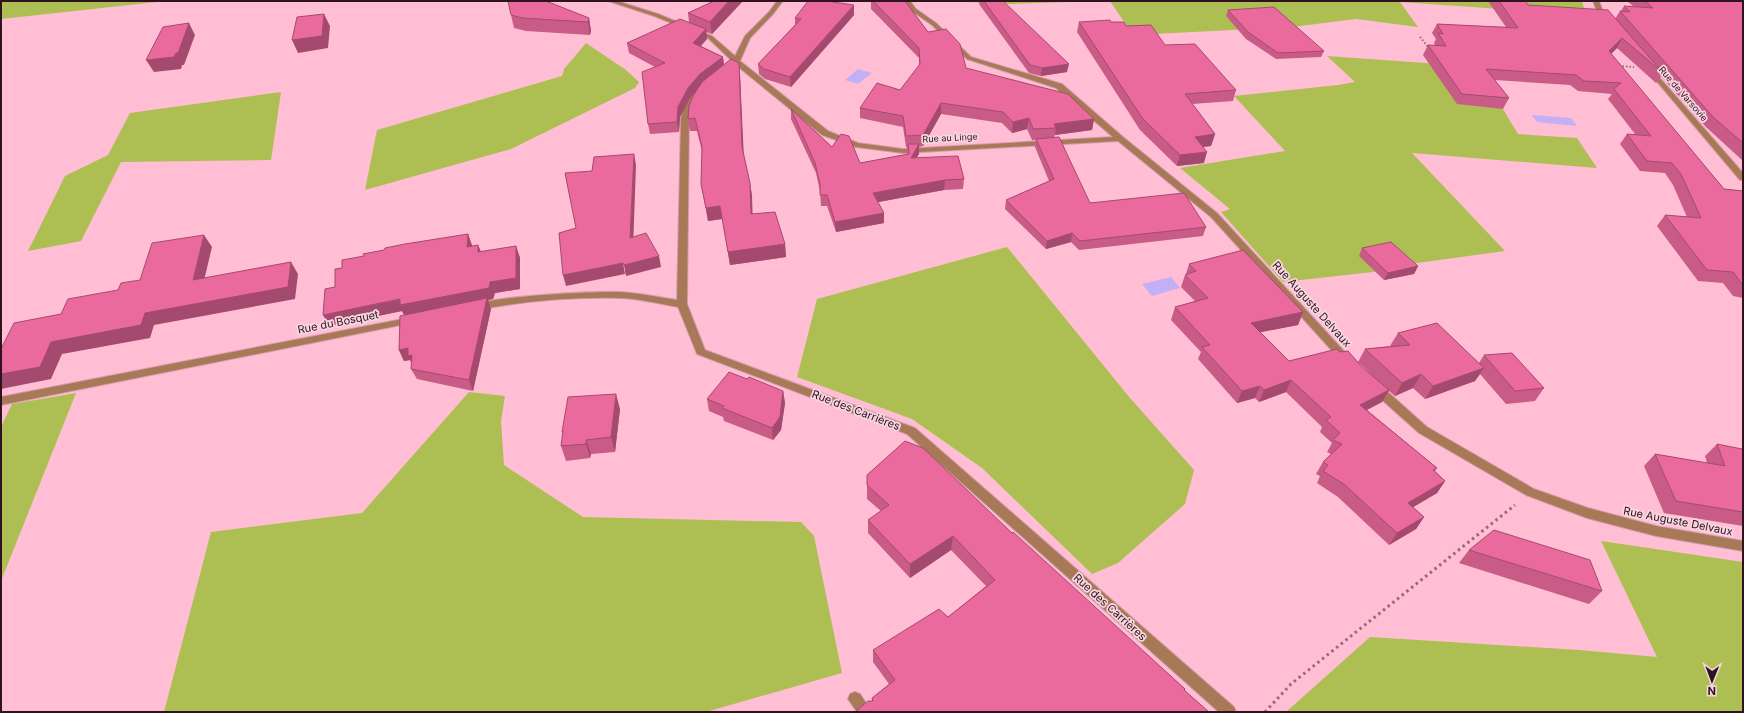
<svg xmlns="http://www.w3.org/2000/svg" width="1744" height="713" font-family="Inter,sans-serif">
<rect width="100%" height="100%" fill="#ffbed3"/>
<!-- green -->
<g fill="#adbf53">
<path d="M1,1H166L1,19Z"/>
<path d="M950,1H1097L1009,4Z"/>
<path d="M1110,1H1582L1586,15L1400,2L1418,27L1356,19L1292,27L1133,35Z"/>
<path d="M586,43L626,70L639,82L635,88L511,149L365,190L377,130L562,76L564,69Z"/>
<path d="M1327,56L1454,65L1498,101L1518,134L1577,138L1597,168L1412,153L1505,251L1417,263L1373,272L1283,282L1221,212L1230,209L1180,168L1285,151L1234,96L1338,85L1355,82Z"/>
<path d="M281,92L271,160L121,162L81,241L28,251L65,176L108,155L130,113Z"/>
<path d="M1007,247L1130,398L1194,470L1185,504L1118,563L1092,574L982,468L912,419L797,377L817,299Z"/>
<path d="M469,392L505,396L501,421L504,465L583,517L801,522L814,536L842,673L706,712H164L211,532L362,513Z"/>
<path d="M76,393L1,581V427L12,404Z"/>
<path d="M1601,541L1743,562V712H1286L1370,637L1579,650L1657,657Z"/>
</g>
<!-- water -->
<g fill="#c3aff5">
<path d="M858,69L872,73L858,84L845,80Z"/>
<path d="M1532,115L1571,118L1577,126L1537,122Z"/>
<path d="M1171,277L1180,288L1152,296L1142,284Z"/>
</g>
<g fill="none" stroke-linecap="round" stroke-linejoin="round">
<!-- minor casing -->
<g stroke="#d59caf" stroke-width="2">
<g id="minor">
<path d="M608,1H617L658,14L712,36L735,56L745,36L769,12L777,1H783L773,14L750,38L740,61L828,131L858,143L903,149L1113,137L1056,88L967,59L932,25L912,11L904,1H910L916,9L936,23L971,57L1062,84L1123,137L1217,213L1354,362L1349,366L1345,365L1211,217L1118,141L903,153L856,147L822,135L736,65L729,71H725V69L732,61L708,38L654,16Z"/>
<path d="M1593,1H1599L1602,9L1610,20L1609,21H1605L1596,9Z"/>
<path d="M1650,68L1652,69L1743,173V180H1740L1648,71V69Z"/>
<path d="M694,91H700L701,93L693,104L689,118L687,304L705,350L915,428L1234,707L1236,712H1219L907,434L697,354L678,307C659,304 638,298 618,298C572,297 523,301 478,310L475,309L473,307C481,296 600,291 619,292C639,293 658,297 677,300L681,118L685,104Z"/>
<path d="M413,317L416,318L418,320L416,322L1,405V397Z"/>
<path d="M1376,384L1380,385L1427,427L1534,489L1588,508L1656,526L1743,541V551L1656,536L1587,518L1526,495L1419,433L1372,391L1371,388L1372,385Z"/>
<path d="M855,692L860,694L872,712H857L848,699L850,694Z"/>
</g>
</g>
<!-- path-far1 -->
<g stroke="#976878" stroke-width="2" stroke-dasharray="1.5 2" stroke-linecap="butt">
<path d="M1420,37L1429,48"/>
<path d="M1619,66L1634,67"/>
</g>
<!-- path -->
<path stroke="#976878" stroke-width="3" stroke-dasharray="2.5 3.5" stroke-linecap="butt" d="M1265,712L1291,684L1515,505"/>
<!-- minor -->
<use href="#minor" fill="#a77957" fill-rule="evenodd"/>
</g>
<!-- wall -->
<g fill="#c95b87" fill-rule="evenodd">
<path d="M714,1H742V2L712,34L706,32L707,39L701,46L723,57L724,64L740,75L743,151L750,183L752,196V213L785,244L786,257L730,265L722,219L708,221L701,184L702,151L697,131H690L688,119L698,89L690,98L680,117L679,132L650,134L648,124L655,67L629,53L627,43L689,23L688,13Z"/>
<path d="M871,1H905L928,32L966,68L1094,119L1092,130L1055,135L1054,138L1090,203L1206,227L1203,236L1079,250L1071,242L1046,249L1005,209L1006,200L1049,181L1035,147L1036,140H1032L1027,129L1012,133L1002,123L941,114L923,146L919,147V154L916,158L964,179L963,189L944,190L878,202L884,223L836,232L827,206H821L820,191L816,173L791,119V109L832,147L860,163L907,154V147H906L903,127L860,118V108L900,90L919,66V58L871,9Z"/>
<path d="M980,1H1003L1067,72L1041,76L1029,73L979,4Z"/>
<path d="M1488,1H1525L1528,5L1615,19L1620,11H1621L1624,6H1633L1627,1H1743V161L1706,127L1661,76L1656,83L1617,48L1611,54L1724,189L1743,191V298L1733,296L1723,283L1698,281L1657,226L1665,215L1687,217L1673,185L1665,173L1640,171L1620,144L1627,134H1635L1608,99L1612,94L1578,91L1570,85L1495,80L1509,98L1503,109L1457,104L1423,55L1428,45L1435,46L1434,43L1436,39L1432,33L1437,24L1506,27Z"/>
<path d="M854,5V15L791,87L765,79L759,74L758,64L795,25V18Z"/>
<path d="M1228,10L1324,51L1321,57L1276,59L1246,39L1226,16Z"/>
<path d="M511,15L589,18L591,31L590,35L526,31L514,28Z"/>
<path d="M1079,22H1111L1126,26L1165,45L1236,90L1233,101L1192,104L1215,134L1211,146L1203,147L1204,163L1177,166L1140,130L1077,32Z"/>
<path d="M468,234L472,246L481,252L516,246L520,258V289L495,293L493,299L488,300L491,309L473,391L417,379L411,369L412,363L410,360L404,361L399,350L404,315L402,311L329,326L335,287L342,268L364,256L384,250Z"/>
<path d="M1362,248L1418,266L1414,274L1384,280L1359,256Z"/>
<path d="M1189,264L1303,312L1298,325L1260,332L1289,361L1340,352L1358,362L1365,349L1390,346L1398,333L1479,363L1484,355L1544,388L1535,401L1506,404L1480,374L1475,381L1425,399L1413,388L1395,396L1389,391L1382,402L1367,410L1437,468L1435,471L1445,481L1437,493L1413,507L1424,517L1416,529L1389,545L1338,497L1317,483L1320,476L1316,474L1323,462L1331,454L1327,452L1332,443L1320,432L1322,427L1286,392L1259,402L1255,398L1237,403L1198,359L1201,352L1171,320L1175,307L1195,301L1181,287L1185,275L1186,274ZM1358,362L1374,377L1362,367Z"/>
<path d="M747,379L783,391L785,403L781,430L773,440L724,421L723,417L709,411L707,399Z"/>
<path d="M620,409L615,452L591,454L590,458L566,461L561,446L563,435L562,432Z"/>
<path d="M1717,444L1743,452V526L1664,513L1644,466L1655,454L1707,463L1705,456Z"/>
<path d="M867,475L1012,533L1185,689L1184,690L872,701V698L889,684L873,662V650L948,617L986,586L951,550L910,578L868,533V520L881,511L867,499Z"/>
<path d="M1469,550L1602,591L1589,604L1459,563Z"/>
</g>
<!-- shaded-wall -->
<g fill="#a44a6e">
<path d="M729,1H742V2L712,34L710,22Z"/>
<path d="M854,5V15L791,87L790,77Z"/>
<path d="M324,14L330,26L328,48L298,53L292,40Z"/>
<path d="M589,18L591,31L590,35L588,22Z"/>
<path d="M189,23L195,35L184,65H182L181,69L154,72L146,60L176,53Z"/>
<path d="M706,29L707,39L695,52L693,43Z"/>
<path d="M1622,38L1617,48L1603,62L1609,51Z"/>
<path d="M723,57L724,67L702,84L690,98L680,117L679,132L677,122L678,107L688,88L700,74Z"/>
<path d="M739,63L740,75L744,159L742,147Z"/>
<path d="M1069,64L1067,72L1041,76L1042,68Z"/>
<path d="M941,103V114L923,146V135Z"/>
<path d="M1029,118L1027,129L1012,133L1013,122Z"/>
<path d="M1094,119L1092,130L1055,135L1056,128L1054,124Z"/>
<path d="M1215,134L1211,146L1192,148L1195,137Z"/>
<path d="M919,144V154L911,168V158Z"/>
<path d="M1207,152L1204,163L1177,166L1180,155Z"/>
<path d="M634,154L636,165L633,249L630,238Z"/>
<path d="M945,180L944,190L873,203V193Z"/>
<path d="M750,183L752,196L753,227L751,214Z"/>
<path d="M720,206L722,219L708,221L706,208Z"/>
<path d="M884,213V223L836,232L835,222Z"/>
<path d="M1072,233L1071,242L1046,249L1047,241Z"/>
<path d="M468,234L472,245L471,259L467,247Z"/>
<path d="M204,235L212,247L201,293L193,280Z"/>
<path d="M785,244L786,257L730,265L728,252Z"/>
<path d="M478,245L483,256L478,252Z"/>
<path d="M516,246L520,258V289L495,293L493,299L488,300L491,309L473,391L469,380L405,317L402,311L329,326L323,315L490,282Z"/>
<path d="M659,256L661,267L626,276L624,265Z"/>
<path d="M291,262L298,274L295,299L154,325L150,338L62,354L51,379L1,389V374L51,342Z"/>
<path d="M623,263L625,274L566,286L563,275Z"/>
<path d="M1418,266L1414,274L1384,280L1388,273Z"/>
<path d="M1303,312L1298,325L1246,335L1251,323Z"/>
<path d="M408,348L412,355L413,367L410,360L404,361L399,350Z"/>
<path d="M1484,368L1475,381L1425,399L1433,386Z"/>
<path d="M1421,374L1413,388L1395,396L1402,383Z"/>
<path d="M1291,380L1286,392L1259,402L1264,390Z"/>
<path d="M1260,386L1255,398L1237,403L1242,391Z"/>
<path d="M1389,390L1382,402L1353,417L1360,405Z"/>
<path d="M783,391L785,403L781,430L773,440L772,428Z"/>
<path d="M616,394L620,409L615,452L611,437Z"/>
<path d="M586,440L591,454L590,458L586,444Z"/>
<path d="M1445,481L1437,493L1400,515L1408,503Z"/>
<path d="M1424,517L1416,529L1389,545L1397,533Z"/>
<path d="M953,536L951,550L910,578V564Z"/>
</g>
<!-- building -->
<g fill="#ea6a9d" stroke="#a44a6e">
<path d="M508,1H546L589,18L588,22L522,18L511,15Z"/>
<path d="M714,1H729L710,22L688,13Z"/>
<path d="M808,1H826L854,5L790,77L764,69L758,64L801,19L795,18Z"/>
<path d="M873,1H905L928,32L946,29L960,44L966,68L1068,94L1094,119L1054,124L1056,128L1033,129L1029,118L1013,122L1003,112L941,103L923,135L906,136L903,116L860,108L877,83L900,90L920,64L919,48Z"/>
<path d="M984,1H1003L1069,64L1042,68L1030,65Z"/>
<path d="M1499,1H1525L1528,5L1608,10L1663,73L1622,38L1609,51L1724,189L1743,191V285L1733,272L1707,270L1665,215L1701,218L1681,174L1672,163L1647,161L1627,134L1651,136L1614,89L1621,83L1584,81L1576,75L1486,69L1509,98L1462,94L1428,45L1446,46L1438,33L1443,34L1437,24L1518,28Z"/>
<path d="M1645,1H1743V143L1713,117L1620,11L1630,12L1624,6L1653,8Z"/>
<path d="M1274,7L1324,51L1278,53L1248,32L1228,10Z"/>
<path d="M324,14L322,36L292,40L297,17Z"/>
<path d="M680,19L706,29L693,43L723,57L700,74L688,88L678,107L677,122L648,124L642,72L665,63L627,43Z"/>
<path d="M1110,20L1111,22H1124L1126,26L1151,25L1165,45L1195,44L1236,90L1185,94L1215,134L1195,137L1207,152L1180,155L1143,119L1079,22Z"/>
<path d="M189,23L178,53H176L174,57L146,60L163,27Z"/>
<path d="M731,59L739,63L742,147L750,183L751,214L775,212L785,244L728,252L720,206L706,208L701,184L702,147L695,118L688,119L689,106L693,96L702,82Z"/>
<path d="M791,109L832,147L841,134L849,136L860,163L909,154L908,144H919L911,158L958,156L964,179L945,180L873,193L884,213L835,222L827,195H820V184L815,163Z"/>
<path d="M1059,137L1090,203L1184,193L1206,227L1080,241L1072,233L1047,241L1006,200L1054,179L1036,139Z"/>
<path d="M634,154L630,238L646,233L659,256L624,265L623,263L563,275L559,233L576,228L565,173L592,171L594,157Z"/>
<path d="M468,234L467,247L478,245V252L516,246V278L490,282L489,288L400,305V299L323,315L325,289L335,287V269L342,268V260L364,256L363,254L384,250L385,248L405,244Z"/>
<path d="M204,235L193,280L291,262L288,287L145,313L141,325L51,342L40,367L1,374V349L14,323L61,314L68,299L118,290L121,283L140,280L152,243Z"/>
<path d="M1391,242L1418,266L1388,273L1362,248Z"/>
<path d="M1243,250L1303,312L1251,323L1289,361L1337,349L1340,352L1348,351L1362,367L1389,390L1360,405L1437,468L1433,470L1445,481L1408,503L1424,517L1397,533L1345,485L1323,471L1328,465L1323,462L1342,444L1333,440L1340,433L1326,420L1331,417L1291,380L1264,390L1260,386L1242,391L1202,347L1210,345L1175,307L1208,298L1185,275L1196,271L1189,264Z"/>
<path d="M487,298L469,380L411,369L412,355L408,356V348L399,350L400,316Z"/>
<path d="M1437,323L1484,368L1433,386L1421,374L1402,383L1365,349L1410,345L1398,333Z"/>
<path d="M1512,353L1544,388L1515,391L1484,355Z"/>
<path d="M729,372L747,379L749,377L783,391L780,417L772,428L722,408L724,406L707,399Z"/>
<path d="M616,394L611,437L586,440V444L561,446L563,431L562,432L568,397Z"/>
<path d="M905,441L923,448L1012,533L1013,532L1185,689L1184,690L1209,712H855L868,701H873L872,698L895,680L873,650L939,609L948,617L995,580L953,536L910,564L868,520L889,505L867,485V475Z"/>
<path d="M1717,444L1742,449L1743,452V512L1676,501L1655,454L1725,466Z"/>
<path d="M1494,530L1590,560L1602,591L1469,550Z"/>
</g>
<g text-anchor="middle" stroke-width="3.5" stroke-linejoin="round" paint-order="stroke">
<!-- far-street labels -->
<g font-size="9" fill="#2f121d" stroke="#f7d6e0">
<text transform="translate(1683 94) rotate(49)" y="3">Rue de Varsovie</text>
<text transform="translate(950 138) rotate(-3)" y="3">Rue au Linge</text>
</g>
<!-- street labels -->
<g font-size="11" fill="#2f121d" stroke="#f7d6e0">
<text transform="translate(1312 304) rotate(48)" y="4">Rue Auguste Delvaux</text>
<text transform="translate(338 322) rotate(-11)" y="4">Rue du Bosquet</text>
<text transform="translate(856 410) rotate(21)" y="4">Rue des Carrières</text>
<text transform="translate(1678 521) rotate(11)" y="4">Rue Auguste Delvaux</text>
<text transform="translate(1110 607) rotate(42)" y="4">Rue des Carrières</text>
</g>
</g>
<!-- border -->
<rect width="1744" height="713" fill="none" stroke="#2f121d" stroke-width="4"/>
<!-- north arrow -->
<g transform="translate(1712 681) rotate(181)" stroke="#f7d6e0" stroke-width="3" paint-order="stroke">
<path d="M0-3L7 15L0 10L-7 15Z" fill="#2f121d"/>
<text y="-6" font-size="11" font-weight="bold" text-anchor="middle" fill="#2f121d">N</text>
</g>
</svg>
